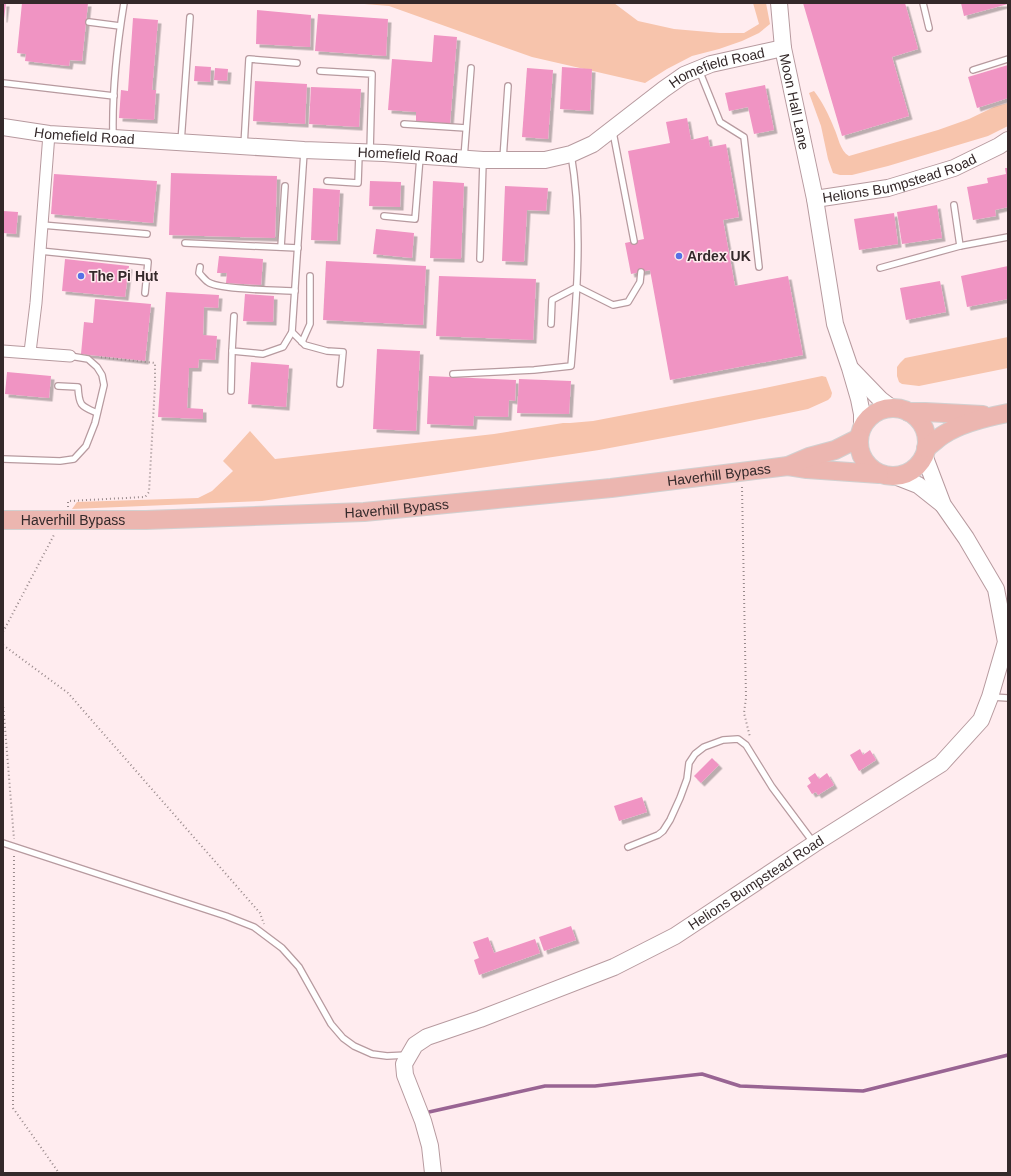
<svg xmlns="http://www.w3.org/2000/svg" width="1011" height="1176" font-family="Arial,sans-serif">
<defs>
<filter id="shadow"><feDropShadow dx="3.5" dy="3.5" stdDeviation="0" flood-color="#0004"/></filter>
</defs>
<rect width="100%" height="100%" fill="#ffecef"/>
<!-- green -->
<g fill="#f7c4ac">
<path d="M352,3H614L638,21L674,29L720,33H744L759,24L753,3H766L770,24L759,33L742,41L719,49L692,56L667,69L645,83L532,57L389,6Z"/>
<path d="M814,91C822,101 829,115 834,128C838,136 840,151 849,156L938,130L969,119L994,107L1008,103V126L988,136L888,166L852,175H840L833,173L828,159L821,126L809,93Z"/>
<path d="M1008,337V368L919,386L902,384L899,382L897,376V367L900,363L905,358Z"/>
<path d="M822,376L826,377L832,393L831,397L828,400L808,409L711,429L599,450L262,501L72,509L77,502L198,498L212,491L233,471L223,461L250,431L275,459L494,434L563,423H570L593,421L765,388Z"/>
</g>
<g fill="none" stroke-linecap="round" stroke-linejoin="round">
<!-- stream -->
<path stroke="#996493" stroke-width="3.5" d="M429,1112L545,1086H595L702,1074L740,1086L863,1091L1008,1055"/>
</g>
<!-- building -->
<g fill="#f094c3" filter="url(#shadow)">
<path d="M3,3H6L4,19H3Z"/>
<path d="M22,3H88L82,61L70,60L69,66L25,61L26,54L17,53Z"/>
<path d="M803,3H905L918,49L892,57L909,116L842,136Z"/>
<path d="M961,3H1008V4L964,16Z"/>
<path d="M257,10L311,15L310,47L256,44Z"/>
<path d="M318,14L388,19L386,56L315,51Z"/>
<path d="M133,18L158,20L152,90H156L154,120L119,118L121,90L128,91Z"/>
<path d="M434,35L457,37L450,124L416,121V112L388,110L392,59L432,62Z"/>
<path d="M1008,65V98L977,108L968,77Z"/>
<path d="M195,66L211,67L210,82L194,81Z"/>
<path d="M562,67L592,69L590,111L560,109Z"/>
<path d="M215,68L228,69L227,81L214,80Z"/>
<path d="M527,68L553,70L548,139L522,137Z"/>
<path d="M255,81L307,84L305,124L253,121Z"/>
<path d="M765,85L774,130L754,134L748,107L729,111L725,93Z"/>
<path d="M311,87L361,89L359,127L309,124Z"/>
<path d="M687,118L691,140L708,136L710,147L726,144L739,217L723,220L735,286L788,276L803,355L670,380L650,270L631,274L625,243L644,239L628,151L670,143L666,122Z"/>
<path d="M1005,168H1008V207L995,210L996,216L973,220L967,187L988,183L987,178L1006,174Z"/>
<path d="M171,173L277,176L275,238L169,235Z"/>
<path d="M54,174L157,181L153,223L51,214Z"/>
<path d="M370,181L401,182L400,207L369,206Z"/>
<path d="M433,181L464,183L461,259L430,258Z"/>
<path d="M505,186L548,188L546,211L527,210L524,262L502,261Z"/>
<path d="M313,188L340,190L337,241L311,240Z"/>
<path d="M937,205L942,238L902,244L897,212Z"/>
<path d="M3,211L18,212L16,234L3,233Z"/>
<path d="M894,213L898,244L859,250L854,219Z"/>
<path d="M376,229L414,233L412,258L373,254Z"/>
<path d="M219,256L263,259L261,285L226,283L227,273H217Z"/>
<path d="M65,259L129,266L125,297L62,291Z"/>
<path d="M326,261L426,266L423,325L323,320Z"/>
<path d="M1008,266V299L967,307L961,276Z"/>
<path d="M439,276L536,279L533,340L436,336Z"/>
<path d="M940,281L946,312L906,320L900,288Z"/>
<path d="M166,292L219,295L218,308L204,307L203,335L217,336L215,360L199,359L198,368H189L187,408L203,409V419L158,417Z"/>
<path d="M245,294L274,296L273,322L243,321Z"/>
<path d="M95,299L151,304L145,361L81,354L84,322L93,323Z"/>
<path d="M377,349L420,351L416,431L373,429Z"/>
<path d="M251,362L289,365L286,407L248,404Z"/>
<path d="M7,372L51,376L49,398L5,394Z"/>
<path d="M429,376L516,380L515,401L509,400L508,417L474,416L473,426L427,424Z"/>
<path d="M519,379L571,381L569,414L517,413Z"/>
<path d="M860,749L863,755L870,750L876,760L859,771L850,755Z"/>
<path d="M712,758L719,765L701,783L694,776Z"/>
<path d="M815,773L819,779L827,773L834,785L818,795L816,792L812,794L807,786L811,783L808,778Z"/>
<path d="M642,797L647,812L619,821L614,806Z"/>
<path d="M571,926L576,940L544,951L539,937Z"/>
<path d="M488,937L494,953L535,939L540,953L479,975L474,960L479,958L473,942Z"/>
</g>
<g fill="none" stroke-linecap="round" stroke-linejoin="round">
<!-- lane casing -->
<g stroke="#b79a9f" stroke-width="8">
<g id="lane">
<path d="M923,3L929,28"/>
<path d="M89,22L120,26"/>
<path d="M699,70L720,122L744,137L759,267"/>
<path d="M973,70L1008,59"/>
<path d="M320,71L372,74L370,152"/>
<path d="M3,83L114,96"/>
<path d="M404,124L466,128"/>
<path d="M613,132L634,241"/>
<path d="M113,136C112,92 117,46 124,3"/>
<path d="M181,142L190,17"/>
<path d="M244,146L249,59L297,63"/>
<path d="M464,158L471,68"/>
<path d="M503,159L508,86"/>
<path d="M327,181L358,183L359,154"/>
<path d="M954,205L960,246"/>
<path d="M384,216L415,219L420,157"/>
<path d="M42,225L147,234"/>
<path d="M185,243L298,248"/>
<path d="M281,247L285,186"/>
<path d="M40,251L148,262L145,293"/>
<path d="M480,259L483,162"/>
<path d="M200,267L199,273C202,276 205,280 208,282C219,290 278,290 295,291"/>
<path d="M880,268L960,246L1008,237"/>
<path d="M577,287L613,305L628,302L640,282L641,272"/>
<path d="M234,316L232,351L263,354L283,347L292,332L304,152"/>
<path d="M551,324L552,300L577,287"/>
<path d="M292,332L305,345L327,351L343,352L340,384"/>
<path d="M302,342L310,324V276"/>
<path d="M453,374L534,370L571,366C577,295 583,224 571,154"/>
<path d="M58,386L78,387C79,406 81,406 97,413"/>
<path d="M231,391L232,351"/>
<path d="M3,459L60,461L74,459L86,446L95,423L104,385L102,375L97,367L88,359L70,356"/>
<path d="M992,697L1008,698"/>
<path d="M3,843L226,916L254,927L282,948L299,967L331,1024L343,1038L354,1046L372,1054L387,1056L407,1055"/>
<path d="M628,847L658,835L663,831L670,820L680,798L687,779L689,763L695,754L704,747L723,740L738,739L746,745L772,787L813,842"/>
</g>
</g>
<!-- street casing -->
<g stroke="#b79a9f" stroke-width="13">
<g id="street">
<path d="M3,351L70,356"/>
<path d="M30,352L36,303L49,134"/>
</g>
</g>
<!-- secondary casing -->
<g stroke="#b79a9f" stroke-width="18">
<g id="secondary">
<path id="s1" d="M779,3L783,48L815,199L835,324L850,368L859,399L862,414V428"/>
<path id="s2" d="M3,127L49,134L113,138L304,150L384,153L483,160H545L571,154L593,144L664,89L684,75L711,64L783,48"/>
<path id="s3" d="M815,199L888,188L954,168L999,146L1008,140"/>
<path d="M852,370L881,400L893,409"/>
<path d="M895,476L918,485L942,504"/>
<path id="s4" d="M433,1173L430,1146L423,1121L405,1075L404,1064L415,1045L427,1037L480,1019L614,967L675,936L814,844L941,764L981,720L990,697L1006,642L996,589L966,538L943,505L924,455"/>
</g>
</g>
<!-- primary casing -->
<g stroke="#d2d0d0" stroke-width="20">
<g id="primary">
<circle cx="893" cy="442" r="34"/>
<path d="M908,412H925L983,415"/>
<path d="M926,448C932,444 937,439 943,435C961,423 987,417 1008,413"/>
<path d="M788,466L807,469L879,474"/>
<path id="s5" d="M3,520H146L364,512L611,488L788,466L809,457L835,450L859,438"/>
</g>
</g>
<!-- path -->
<g stroke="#98898b" stroke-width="2" stroke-dasharray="1 3" stroke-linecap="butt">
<path d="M742,487L746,698L744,713L750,737"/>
<path d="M68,507V501L145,497L149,492L155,385V363L98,357"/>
<path d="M3,632L55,533"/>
<path d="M3,645L68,693L260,913L264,924"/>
<path d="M3,703L14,839"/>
<path d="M14,856L13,1108L59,1173"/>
</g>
<!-- lane -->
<use href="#lane" stroke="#fff" stroke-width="5.5"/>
<!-- street -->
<use href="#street" stroke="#fff" stroke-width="11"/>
<!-- secondary -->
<use href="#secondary" stroke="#fff" stroke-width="16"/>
<!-- primary -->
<use href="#primary" stroke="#ecb6b0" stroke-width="18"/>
</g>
<!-- markers -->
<g fill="#5671e6" stroke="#ffecef" stroke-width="1.5">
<circle cx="679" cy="256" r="4"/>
<circle cx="81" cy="276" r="4"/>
</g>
<g text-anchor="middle" stroke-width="3" stroke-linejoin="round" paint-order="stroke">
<!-- street labels -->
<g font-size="14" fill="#34292a" stroke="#ffecef">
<text dy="5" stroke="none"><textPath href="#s2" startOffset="742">Homefield Road</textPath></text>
<text dy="5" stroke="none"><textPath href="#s1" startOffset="100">Moon Hall Lane</textPath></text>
<text dy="5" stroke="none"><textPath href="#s2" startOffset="82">Homefield Road</textPath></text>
<text dy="5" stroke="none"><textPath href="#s2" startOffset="406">Homefield Road</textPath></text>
<text dy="5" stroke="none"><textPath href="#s3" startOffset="87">Helions Bumpstead Road</textPath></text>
<text dy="5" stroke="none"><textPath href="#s5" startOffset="718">Haverhill Bypass</textPath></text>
<text dy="5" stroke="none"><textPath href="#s5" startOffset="394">Haverhill Bypass</textPath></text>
<text dy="5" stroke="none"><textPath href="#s5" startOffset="70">Haverhill Bypass</textPath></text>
<text dy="5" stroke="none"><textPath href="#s4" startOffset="515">Helions Bumpstead Road</textPath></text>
</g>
<!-- poi labels -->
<g font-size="14" font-weight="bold" fill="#34292a" stroke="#ffecef" text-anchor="start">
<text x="687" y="261">Ardex UK</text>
<text x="89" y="281">The Pi Hut</text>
</g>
</g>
<!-- border -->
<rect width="1011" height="1176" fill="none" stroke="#34292a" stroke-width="8"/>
</svg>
